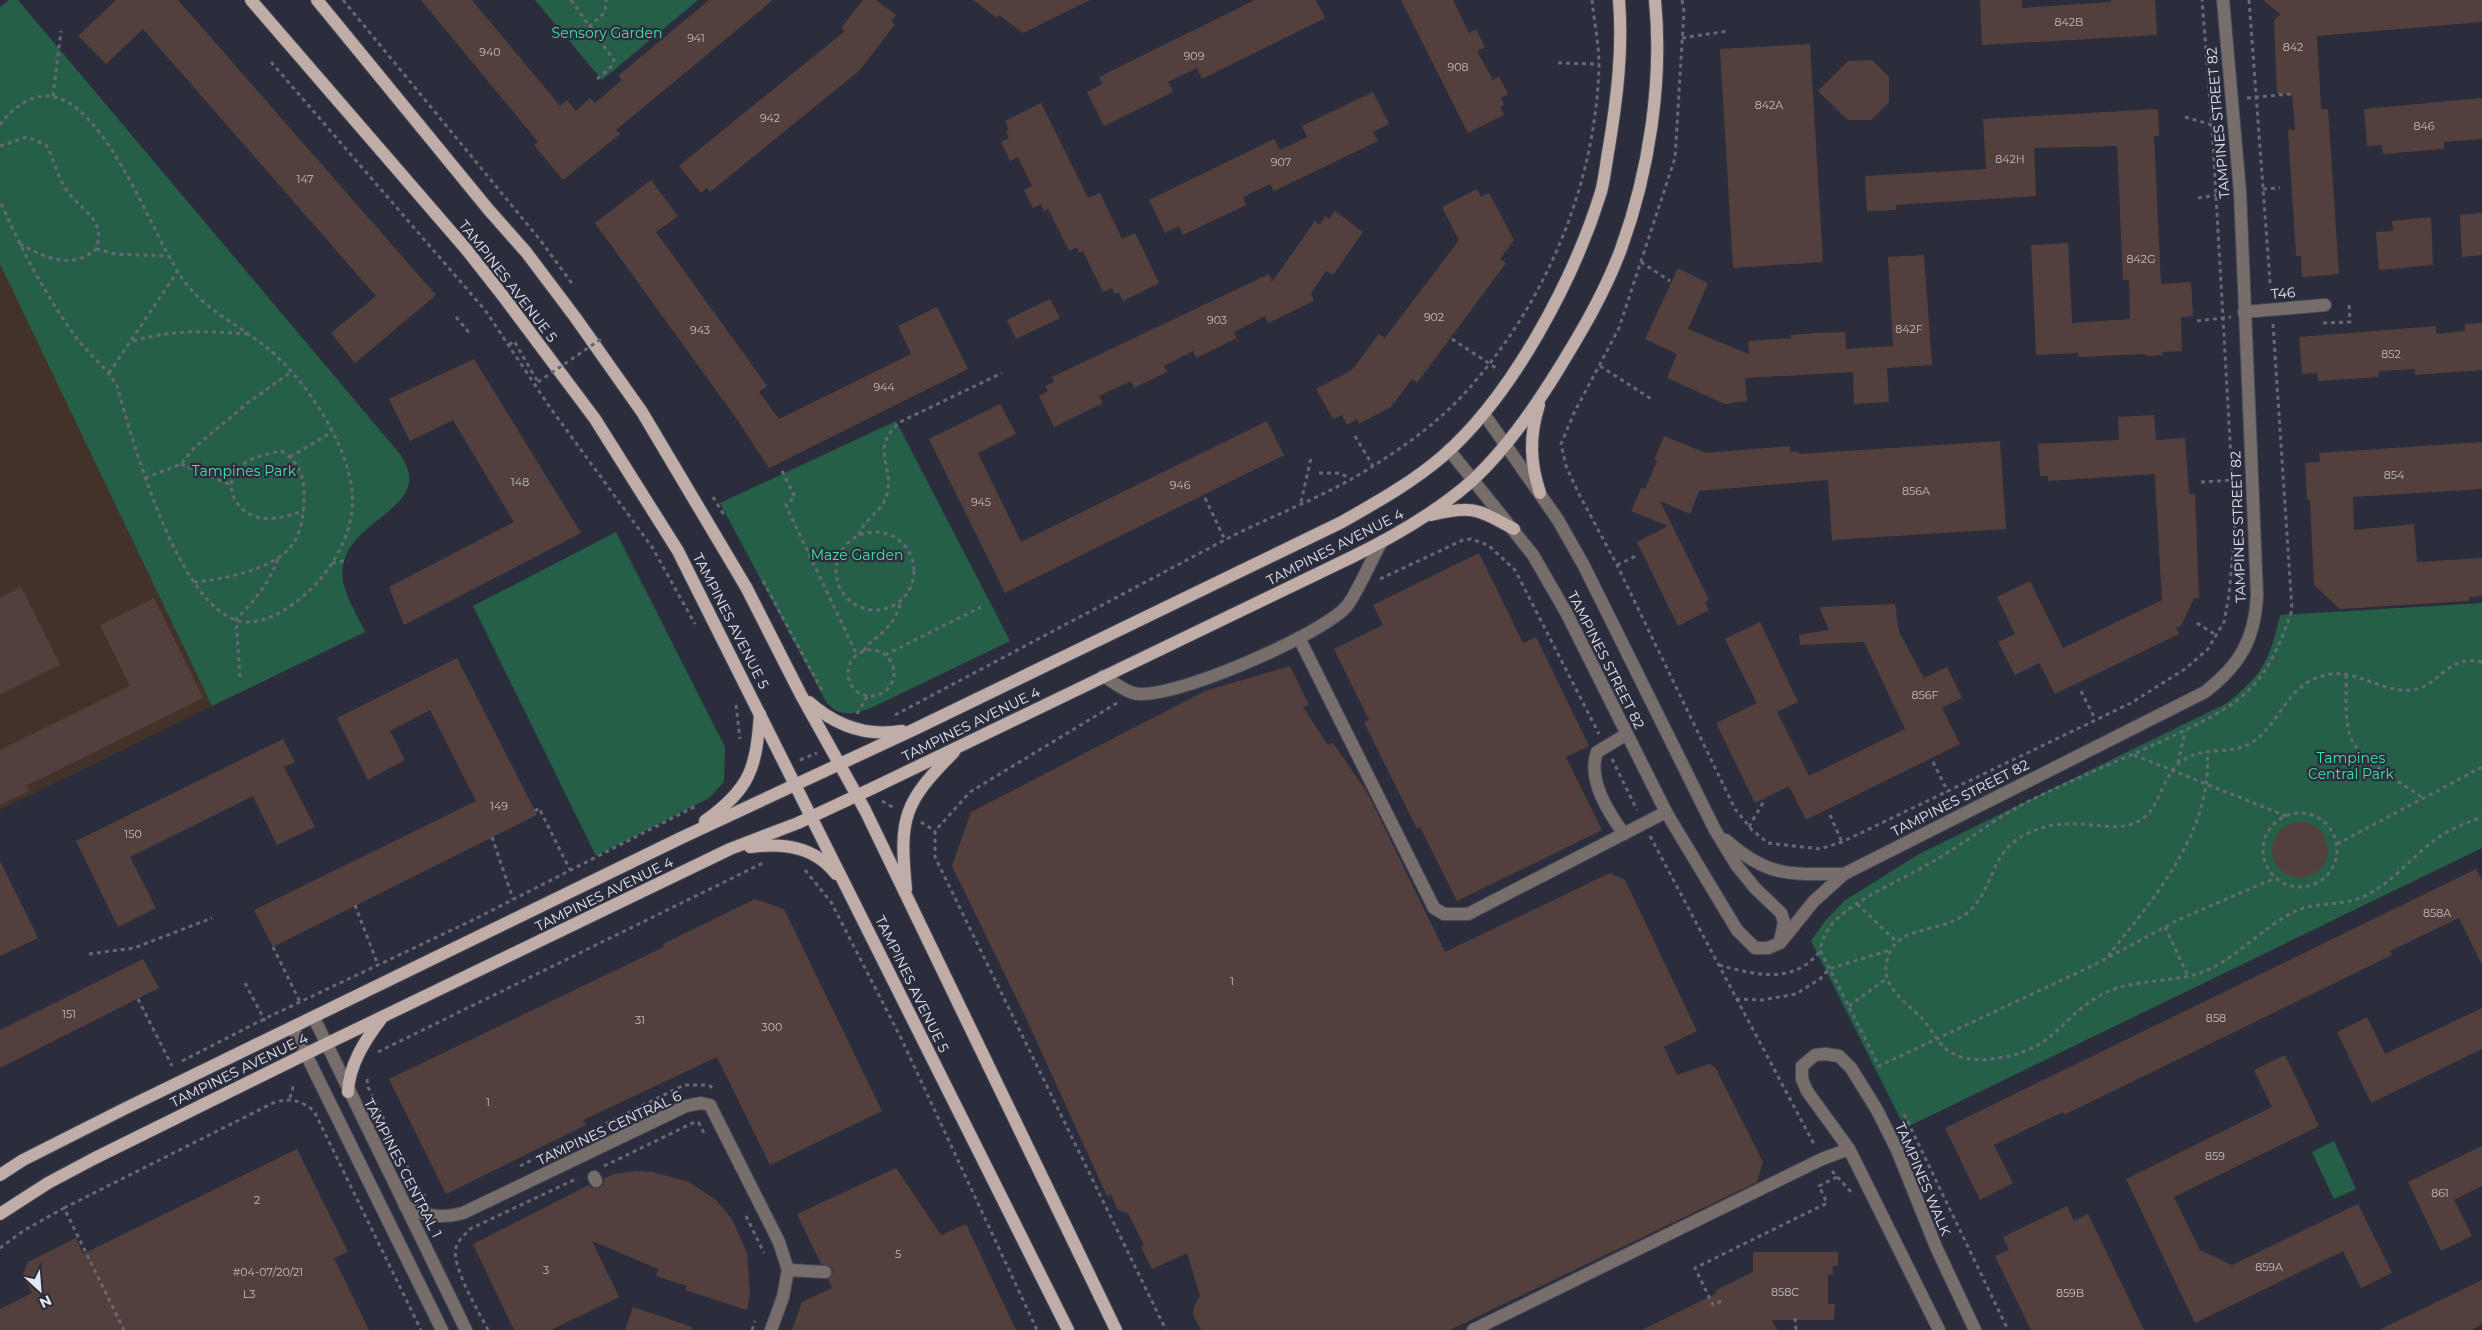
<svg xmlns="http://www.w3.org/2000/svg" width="2482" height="1330" font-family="Montserrat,sans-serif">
<rect width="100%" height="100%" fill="#2b2d3d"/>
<!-- education -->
<path fill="#433229" d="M0,232L112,497L212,706L0,810Z"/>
<!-- green -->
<g fill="#255f47">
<path d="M9,0H18L400,454C405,463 411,472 409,483C403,517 335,530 343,582C346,597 359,619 365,632L212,706L0,264V7Z"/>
<path d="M535,0H698L602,80Z"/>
<path d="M896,421L1010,641L873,707C855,714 838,719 825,700L720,503Z"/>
<path d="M616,532L725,747L724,782L709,798L596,856L473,606Z"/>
<path d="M2482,603V848L1905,1128L1811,941L1825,921L1844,901L1919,854L2227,703C2263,674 2270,660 2280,615Z"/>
<path d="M2334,1141L2356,1189L2334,1199L2312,1152Z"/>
</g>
<!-- building -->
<g fill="#53403c">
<path d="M116,0H178L436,295L355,363L331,333L376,296L143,29L106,64L78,36Z"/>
<path d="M421,0H472L560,106L567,100L576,111L590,98L595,103L622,80L618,76L709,0H773L616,130L620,134L563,180L534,145L538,142Z"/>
<path d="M863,0H876L896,15L891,21L895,24L860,70L710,192L707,188L701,193L679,166L845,31L841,28Z"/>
<path d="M973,0H1090L1023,33L999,15L997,18Z"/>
<path d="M1255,0H1316L1325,18L1202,79L1197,68L1168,82L1173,92L1104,126L1087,92L1102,84L1099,77Z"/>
<path d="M1401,0H1453L1469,33L1476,29L1485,47L1477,51L1493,80L1499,77L1508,94L1501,98L1504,105L1500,107L1504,115L1468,133Z"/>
<path d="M1980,0H2022V8L2111,2V0H2155L2157,35L1982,45Z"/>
<path d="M2263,0H2482V22L2317,36L2321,109H2328L2339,274L2302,277L2301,256H2296L2288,130H2295L2292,94H2277L2274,21L2280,14Z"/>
<path d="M1810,44L1823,262L1733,268L1720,49Z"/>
<path d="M1872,60L1889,77V102L1871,120H1848L1818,91L1848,61Z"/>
<path d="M1373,92L1389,124L1373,132L1378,141L1274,191L1270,184L1243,197L1246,205L1183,235L1179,226L1165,233L1149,200L1274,139L1280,150L1307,137L1302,126Z"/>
<path d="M2482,98V139L2444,142V149L2383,154L2382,145L2367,146L2364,109Z"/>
<path d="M1041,103L1088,198L1100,193L1122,239L1135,233L1159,283L1123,301L1118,292L1115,294L1112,288L1103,292L1083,251L1079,252L1077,247L1069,251L1048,209L1044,211L1041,204L1033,208L1024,190L1032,186L1018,157L1010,161L1001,142L1009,138L1006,131L1009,130L1005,121Z"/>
<path d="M2158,109L2159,136H2154L2161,284L2191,282L2193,316L2181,317L2182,351L2162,352L2163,355L2146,356V354L2079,357L2078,353L2036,355L2031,245L2068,243L2072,323L2130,319L2129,280H2123L2117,146L2034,148L2036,196L1910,204L1896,205V210L1867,211L1865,176L1986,169L1983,119Z"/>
<path d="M651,180L678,216L656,232L767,386L759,392L779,419L911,354L898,326L937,307L968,369L769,468L736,418L595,223Z"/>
<path d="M1477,189L1481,197L1489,193L1514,240L1500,259L1506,263L1417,383L1412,379L1391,407L1359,424L1357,419L1347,425L1342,415L1333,419L1316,389L1352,370L1379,334L1385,338L1459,240L1442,207Z"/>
<path d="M1335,211L1363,232L1333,275L1326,271L1311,293L1314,301L1268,323L1265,316L1234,332L1237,338L1196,358L1193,351L1164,366L1167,372L1134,388L1131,381L1099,396L1103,403L1054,427L1039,396L1048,391L1045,386L1054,382L1052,377L1269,274L1272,282L1315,221L1320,225L1325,216L1329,219Z"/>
<path d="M2482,213V255L2462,257L2460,215Z"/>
<path d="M2431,217L2433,265L2379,270L2376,232L2393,231L2392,221Z"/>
<path d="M1924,255L1932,365L1887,368L1889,402L1854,404L1853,372L1745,378L1747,401L1725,404L1667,378L1677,354L1645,339L1678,268L1708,283L1688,329L1749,354L1748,341L1791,338V335L1815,333L1845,332L1846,349L1893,346L1888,257Z"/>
<path d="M1050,299L1060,318L1016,339L1007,320Z"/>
<path d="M2482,323V370L2415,375V369L2379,371V377L2318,381L2317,373L2302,374L2299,337L2436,326V334L2465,331V324Z"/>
<path d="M474,359L581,533L404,625L389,587L514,522L453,420L410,441L389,399Z"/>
<path d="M1000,404L1016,434L978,453L1021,542L1267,421L1284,455L1005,593L929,439Z"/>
<path d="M2154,415L2156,440L2185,438L2189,494H2195L2199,598H2194L2181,626L2176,628L2179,634L2055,694L2039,663L2015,675L1998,642L2015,634L1997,597L2030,581L2063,648L2162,600L2156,496L2155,474L2048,481V476H2040L2038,444L2119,440L2118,417Z"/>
<path d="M1664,436L1706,453L1790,446V452H1799V454L2000,441L2006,529L1832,540L1828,480L1699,491L1690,514L1660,501L1709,600L1705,602L1709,610L1678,626L1637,542L1668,526L1631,511L1641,488L1645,489L1657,461L1654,460Z"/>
<path d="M2482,442V489L2353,497L2354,530L2414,524L2417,562L2482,558V596L2469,597V601L2340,609L2314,585L2310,500H2307L2305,463L2320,462L2319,453Z"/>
<path d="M1479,553L1523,643L1536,637L1589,746L1566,757L1602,830L1457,901L1420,827L1417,829L1364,722L1369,720L1334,649L1383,625L1373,605Z"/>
<path d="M21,587L60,665L0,695V598Z"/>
<path d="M154,598L203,698L26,786L29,791L0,805V750L130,686L100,625Z"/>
<path d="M1895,604L1899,632L1924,678L1947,667L1962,698L1942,708L1960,744L1806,820L1789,786L1755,803L1716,723L1757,703L1725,639L1760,622L1798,702L1777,712L1809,776L1905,729L1864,642L1800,645L1799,635L1829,630L1819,607Z"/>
<path d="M457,658L537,815L273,947L254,910L476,801L430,710L390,731L405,760L368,780L337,718Z"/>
<path d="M1290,666L1309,705L1303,707L1328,745L1333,743L1367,792L1445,952L1610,873L1625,880L1697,1031L1664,1047L1677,1075L1709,1064L1715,1067L1763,1162L1757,1182L1450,1330H1201L1193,1315L1194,1306L1200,1296L1187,1253L1152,1269L1141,1247L1144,1245L1128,1213L1118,1210L1111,1194L1107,1196L1025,1016L952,866L971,812L1205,691Z"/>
<path d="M283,739L295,762L284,767L315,827L277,845L253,796L130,857L156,908L118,927L76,841Z"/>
<circle cx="2300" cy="850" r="28"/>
<path d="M0,861L38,938L0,956Z"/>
<path d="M2476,869L2482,880V965L2459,918L2390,951L2392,955L2064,1115L2063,1112L1994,1145L2013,1183L1980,1200L1945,1128Z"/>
<path d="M755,899L784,909L882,1111L770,1165L717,1057L583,1120L586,1125L446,1194L389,1079L664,947L663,944Z"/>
<path d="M143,959L159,988L0,1068V1030Z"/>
<path d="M2482,1008V1049L2371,1103L2337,1032L2367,1017L2385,1054Z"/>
<path d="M2285,1055L2319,1126L2174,1197L2200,1250L2232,1265L2358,1204L2392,1273L2361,1288L2343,1251L2195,1323L2126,1179L2272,1107L2254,1070Z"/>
<path d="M2482,1146V1186L2454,1200L2472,1236L2441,1251L2408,1182Z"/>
<path d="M297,1149L348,1252L334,1258L369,1330H0V1309L32,1293L23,1275L28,1262L76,1238L83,1254Z"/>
<path d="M896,1168L941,1235L966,1224L1016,1330H792L802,1302L832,1288L828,1279L833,1272L830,1266L821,1264L797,1214Z"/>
<path d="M636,1171L653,1172L689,1182L716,1200L732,1219L747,1253L750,1293L747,1310L685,1290L687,1286L656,1276L658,1269L592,1241L619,1297L551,1330H514L473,1244L589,1185L592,1188H599L603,1185L604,1178L615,1174Z"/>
<path d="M2067,1206L2074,1221L2088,1214L2144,1330H2031L1995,1256L2009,1250L2003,1237Z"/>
<path d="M1753,1252H1838V1266H1833V1275L1828,1274V1304H1835L1834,1320H1772L1777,1330H1642L1717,1293L1716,1290L1753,1272Z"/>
<path d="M2482,1280V1324L2471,1330H2379Z"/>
<path d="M633,1307L692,1327V1330H625Z"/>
</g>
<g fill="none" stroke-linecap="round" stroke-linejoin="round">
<!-- minor casing -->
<g stroke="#494b5a" stroke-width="14">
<g id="minor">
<path d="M2244,312L2325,305"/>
<path d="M1484,414L1558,520L1584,566L1715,830L1737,866L1755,888L1781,913L1784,922L1780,941"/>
<path d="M1449,450L1533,555L1567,614L1666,812L1737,930L1755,948H1768L1780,943L1814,901L1844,874L2205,692C2240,665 2255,639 2257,595L2240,192L2223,0"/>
<path d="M1299,638L1434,908L1444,914H1468L1666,812"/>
<path d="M1103,676C1112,681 1123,690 1133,693C1167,703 1321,635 1346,607C1356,596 1372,558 1381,543"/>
<path d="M1624,834C1608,812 1587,779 1597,752L1627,734"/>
<path d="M1726,840C1768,878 1791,874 1844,874"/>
<path d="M314,1018L466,1330"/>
<path d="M293,1028L442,1330"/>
<path d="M594,1177L596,1181"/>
<path d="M405,1206C427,1216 439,1219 463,1213L686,1106L701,1103L710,1105L779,1242L788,1270L783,1297L771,1330"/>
<path d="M788,1270L825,1272"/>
<path d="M1473,1330L1822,1159L1849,1149"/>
<path d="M1939,1330L1849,1149L1807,1091L1802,1079V1066L1815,1055L1826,1054L1839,1056L1851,1068L1877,1110L1897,1150L1936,1247L1975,1330"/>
</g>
</g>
<!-- major casing -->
<g stroke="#494b5a" stroke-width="14">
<g id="major">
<path d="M251,0L466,249L503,296L595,419L678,551L1068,1330"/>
<path d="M317,0L488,209L526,252L575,317L642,412L746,587L801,695L865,810L1116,1330"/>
<path d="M1539,405C1529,436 1530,463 1540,493"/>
<path d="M1431,515C1473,505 1477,509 1514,529"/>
<path d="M809,702C836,726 866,737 902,731"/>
<path d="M705,821C751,788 756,768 760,714"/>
<path d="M750,847C783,843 814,846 836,874"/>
<path d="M906,889C899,818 903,803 954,752"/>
<path d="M348,1092C349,1065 365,1040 381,1019"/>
<path d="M0,1175L23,1160L124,1109L683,837L915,729L1342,522C1377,502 1413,482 1443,456C1513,395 1574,279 1601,192C1605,177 1606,162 1609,147C1617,98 1623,50 1619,0"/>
<path d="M0,1214L48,1183L95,1158L326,1044L730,849L798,823L873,788L1352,557C1395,536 1437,512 1473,480C1506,449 1534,409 1558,370C1582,331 1605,292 1621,249C1649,172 1663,82 1655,0"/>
</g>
</g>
<!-- path -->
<g stroke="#666876" stroke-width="3" stroke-dasharray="4 4" stroke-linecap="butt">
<path d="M343,0L541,241L573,285"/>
<path d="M571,0L614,60L611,67L595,81"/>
<path d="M1682,0L1684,11L1675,158L1619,328L1574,413L1561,444L1566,466L1579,494L1617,565L1735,809L1752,830L1768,843L1820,849L1842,842L2131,703L2185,669L2208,649L2224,622L2229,595L2235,529L2212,125L2202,0"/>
<path d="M2249,0L2271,295"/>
<path d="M589,27L605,12L606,0"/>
<path d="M1682,38L1728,31"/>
<path d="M271,62L485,310L549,406L652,547L695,624"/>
<path d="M1558,63L1599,64"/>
<path d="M53,96L61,31"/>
<path d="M2247,98L2291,94"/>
<path d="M2185,117L2212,125"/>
<path d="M0,125C7,114 16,107 27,101C97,63 154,248 188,286C209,312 240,326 266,347C304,377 347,442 352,491C356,527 336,564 311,589C295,604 272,622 248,622C181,622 132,438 117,386C106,366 88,354 75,336C45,294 21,249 0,201"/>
<path d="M0,146L27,137L46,145C53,157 56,171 63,184C75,209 108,216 96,249C71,271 44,257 18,243"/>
<path d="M2263,189L2280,188"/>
<path d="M2198,198L2216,195"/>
<path d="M96,249L115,254L168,256"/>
<path d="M1641,262L1670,281"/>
<path d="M456,317L471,335"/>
<path d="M2197,321L2231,317"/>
<path d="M2323,323L2350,322L2349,303"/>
<path d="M2273,324L2292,610C2282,639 2272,666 2250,689C2229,710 2199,723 2173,736C2126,758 2078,777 2031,800C2000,815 1972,838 1942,856C1910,877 1858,896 1833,923C1826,931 1822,940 1820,950L1879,1066L2096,964L2180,919L2275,878"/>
<path d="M1452,339L1499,370"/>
<path d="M133,341C176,329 204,331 248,334"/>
<path d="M509,345L514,341L538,382"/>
<path d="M1600,366L1653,400"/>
<path d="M109,373L177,272"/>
<path d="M1355,436L1373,466"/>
<path d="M290,457L332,432"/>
<path d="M181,464L231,485"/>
<path d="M782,471L795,497L786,504L787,508L857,655"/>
<path d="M1319,473H1339L1350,478"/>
<path d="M145,478L181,464L195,447L249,402L291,372"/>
<path d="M2201,482L2233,480"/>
<path d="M713,497L724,515"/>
<path d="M1205,498L1225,540"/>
<path d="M1301,502L1311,458"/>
<circle cx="875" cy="571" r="39"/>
<path d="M859,535C861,522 883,511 887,494C894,464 869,450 900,422L1002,373"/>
<path d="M332,563L348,560"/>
<path d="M1617,565L1638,555"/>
<path d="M1380,579L1463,540L1471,539L1488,545L1515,570L1599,734"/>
<path d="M763,581L823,692"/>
<path d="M194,582C222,580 268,570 288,550C301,537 304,514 304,496C304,475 299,462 281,451C266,454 244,459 235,472C223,492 241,515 261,518C276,520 290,515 304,511"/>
<path d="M2197,623L2216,635"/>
<circle cx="871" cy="673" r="23"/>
<path d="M864,651C868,642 876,639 883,632C892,624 898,613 901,601"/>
<path d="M885,655L981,607"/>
<path d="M2482,662C2446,654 2440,687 2411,690C2384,693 2359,671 2332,674C2287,679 2282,724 2251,743C2230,756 2204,745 2182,761C2159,777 2162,812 2135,823C2121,829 2106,826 2092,825C2065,822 2038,824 2015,841C1991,858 1991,894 1967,913C1952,925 1931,927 1913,933C1901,937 1892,945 1888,957C1877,987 1909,1003 1925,1022C1935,1034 1939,1047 1954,1054C1969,1062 1988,1060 2004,1057C2055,1048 2062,1016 2101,995C2131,978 2167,984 2200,973C2232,963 2264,925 2298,910C2318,902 2341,906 2362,897C2391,885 2411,857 2436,839C2450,829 2466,823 2482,817"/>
<path d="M2346,675C2347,694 2344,718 2350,736C2358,759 2403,784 2423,798"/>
<path d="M240,677L236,619C255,601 268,584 278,559"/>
<path d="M2081,691L2095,719"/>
<path d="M1117,703L970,792L935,831V857L1166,1330"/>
<path d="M736,705L740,739"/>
<path d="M857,714L868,695"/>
<path d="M895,715C1002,658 1110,601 1217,544C1267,517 1326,497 1373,466C1405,446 1437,423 1463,395C1544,307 1596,186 1599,65C1599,44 1594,21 1592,0"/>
<path d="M2134,755L2286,816"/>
<path d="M1612,759L1637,810"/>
<path d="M800,760L817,753"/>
<path d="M1933,762L1948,792"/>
<path d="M2178,763L2185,731"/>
<path d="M882,801L894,808"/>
<path d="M535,811L539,808L570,870"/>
<circle cx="2300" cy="850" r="37"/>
<path d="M1830,815L1842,842"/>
<path d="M921,822L935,831"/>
<path d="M1749,827L1765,799"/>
<path d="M1650,836L1815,1146"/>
<path d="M492,837L513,899"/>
<path d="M2337,844L2482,767"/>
<path d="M805,870L831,902L901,1038L1037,1330"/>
<path d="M1857,904L1897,942"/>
<path d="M355,905L378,965"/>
<path d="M2165,927L2188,976"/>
<path d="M273,947L300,1002"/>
<path d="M89,954L134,948L212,918"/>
<path d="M2108,956C2154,898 2214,830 2207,751"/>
<path d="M1719,965C1755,975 1794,985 1820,951"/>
<path d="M245,983L265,1021"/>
<path d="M138,999L172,1066"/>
<path d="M1736,999L1762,1000L1796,994L1820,979L1829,969L1890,950"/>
<path d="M1849,1006L1887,978"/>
<path d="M378,1052L765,862"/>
<path d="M182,1061L264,1019L475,919L696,806"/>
<path d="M367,1079L368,1087L420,1192L427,1197"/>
<path d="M290,1098L294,1083"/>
<path d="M1904,1114L2008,1330"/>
<path d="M520,1166L684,1085H709L715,1090"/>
<path d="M604,1166L695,1122L699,1123L704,1133"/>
<path d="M1832,1171L1852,1193"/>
<path d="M64,1208L275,1102C292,1098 300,1100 314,1111L421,1330"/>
<path d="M746,1216L764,1253"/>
<path d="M0,1248L23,1231L64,1208L124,1330"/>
<path d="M1721,1301L1713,1305L1695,1268L1827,1203L1819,1186L1837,1177"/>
<path d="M1795,1318L1796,1330"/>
<path d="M488,1330C479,1312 451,1266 456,1248C458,1240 465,1235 470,1229L578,1178"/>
<path d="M752,1330L755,1321"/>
</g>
<!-- minor -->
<use href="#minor" stroke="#776e6b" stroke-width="12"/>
<!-- major -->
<use href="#major" stroke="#c0ada7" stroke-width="12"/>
<!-- path-bridge -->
<path stroke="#666876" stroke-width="3" stroke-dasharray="4 4" stroke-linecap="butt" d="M538,382L604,337"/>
</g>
<g text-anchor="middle" stroke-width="4.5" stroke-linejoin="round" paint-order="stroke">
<!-- number labels -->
<g font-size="11" fill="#c0bcc3">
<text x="2069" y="26">842B</text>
<text x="696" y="42">941</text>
<text x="2293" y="51">842</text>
<text x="490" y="56">940</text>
<text x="1194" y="60">909</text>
<text x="1458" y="71">908</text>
<text x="1769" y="109">842A</text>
<text x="770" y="122">942</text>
<text x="2424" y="130">846</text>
<text x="2010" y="163">842H</text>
<text x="1281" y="166">907</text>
<text x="305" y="183">147</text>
<text x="2141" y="263">842G</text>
<text x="1434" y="321">902</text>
<text x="1217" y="324">903</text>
<text x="1909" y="333">842F</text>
<text x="700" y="334">943</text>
<text x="2391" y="358">852</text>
<text x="884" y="391">944</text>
<text x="2394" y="479">854</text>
<text x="520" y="486">148</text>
<text x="1180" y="489">946</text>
<text x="1916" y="495">856A</text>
<text x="981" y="506">945</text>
<text x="1925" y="699">856F</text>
<text x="499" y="810">149</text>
<text x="133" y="838">150</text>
<text x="2437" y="917">858A</text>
<text x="1232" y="985">1</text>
<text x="69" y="1018">151</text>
<text x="2216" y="1022">858</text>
<text x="640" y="1024">31</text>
<text x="772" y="1031">300</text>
<text x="488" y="1106">1</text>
<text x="2215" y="1160">859</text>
<text x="2440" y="1197">861</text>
<text x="257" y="1204">2</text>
<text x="898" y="1258">5</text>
<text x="2269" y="1271">859A</text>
<text x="546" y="1274">3</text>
<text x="268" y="1276">#04-07/20/21</text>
<text x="1785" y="1296">858C</text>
<text x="2070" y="1297">859B</text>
<text x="249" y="1298">L3</text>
</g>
<!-- park labels -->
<g font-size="14" fill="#42e0a5" stroke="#2b2d3d">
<text x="607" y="38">Sensory Garden</text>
<text x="244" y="476">Tampines Park</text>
<text x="857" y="560">Maze Garden</text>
<text x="2351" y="763">Tampines<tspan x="2351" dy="16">Central Park</tspan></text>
</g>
<!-- street labels -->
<g font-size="14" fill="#e4e6f0" stroke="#2b2d3d">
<text transform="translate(2218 123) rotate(-95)" y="5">TAMPINES STREET 82</text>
<text transform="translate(508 281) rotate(52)" y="5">TAMPINES AVENUE 5</text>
<text transform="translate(2283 293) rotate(-5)" y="5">T46</text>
<text transform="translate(2238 527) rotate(-92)" y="5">TAMPINES STREET 82</text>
<text transform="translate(1335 547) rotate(-27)" y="5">TAMPINES AVENUE 4</text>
<text transform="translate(731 621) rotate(63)" y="5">TAMPINES AVENUE 5</text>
<text transform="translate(1606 660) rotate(63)" y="5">TAMPINES STREET 82</text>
<text transform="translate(971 724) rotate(-26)" y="5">TAMPINES AVENUE 4</text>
<text transform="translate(1960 798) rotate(-27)" y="5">TAMPINES STREET 82</text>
<text transform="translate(604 894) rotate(-26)" y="5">TAMPINES AVENUE 4</text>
<text transform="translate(912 984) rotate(64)" y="5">TAMPINES AVENUE 5</text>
<text transform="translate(239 1070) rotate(-26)" y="5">TAMPINES AVENUE 4</text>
<text transform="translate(609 1128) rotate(-25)" y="5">TAMPINES CENTRAL 6</text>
<text transform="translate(403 1168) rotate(63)" y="5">TAMPINES CENTRAL 1</text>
<text transform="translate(1923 1179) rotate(67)" y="5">TAMPINES WALK</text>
</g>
</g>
<!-- north arrow -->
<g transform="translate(40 1290) rotate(154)" stroke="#2b2d3d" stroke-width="4" paint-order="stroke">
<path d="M0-4L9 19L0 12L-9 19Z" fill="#e4e6f0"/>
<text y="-8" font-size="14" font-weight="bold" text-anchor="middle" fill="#e4e6f0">N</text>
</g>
</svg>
